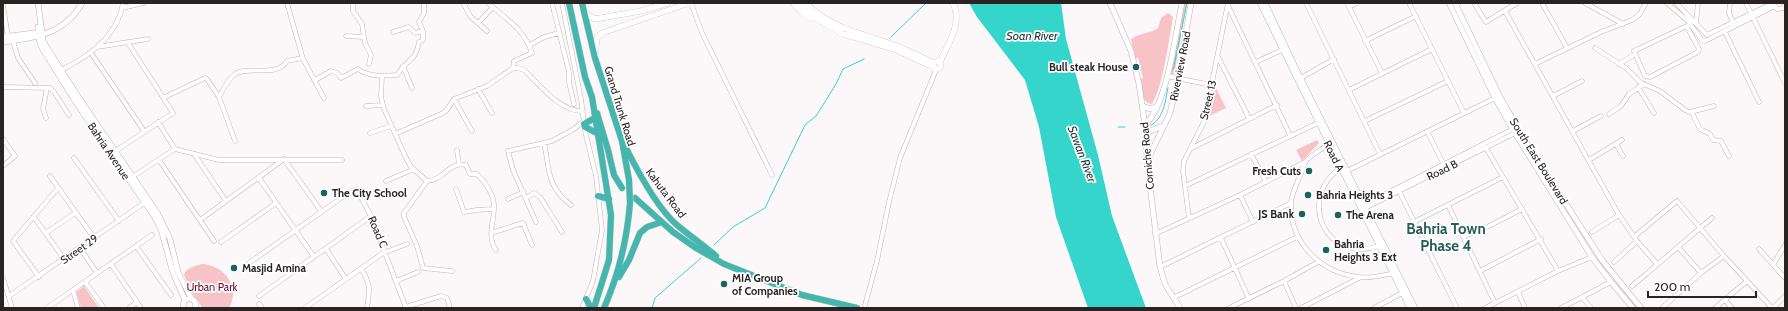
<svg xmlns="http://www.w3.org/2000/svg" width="1788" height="311" font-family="Cabin,sans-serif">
<rect width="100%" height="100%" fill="#fcf8f9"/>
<!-- green -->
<path fill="#f7c3c7" d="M1182,3H1187L1175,70L1173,75L1170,73Z
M1168,13L1173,17C1169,39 1163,87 1152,104C1140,102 1142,90 1140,80L1143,78L1138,58H1135L1131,39C1139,33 1149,34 1158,28L1161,18Z
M1213,82L1226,108L1207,117Z
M1317,140L1319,143L1302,161L1296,150Z
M202,264C224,265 241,287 229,308H203L194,296L184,275C186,268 195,266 202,264Z
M84,286L99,308H81L76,292Z"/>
<!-- water -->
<path fill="#35d5cb" d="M969,3H1061L1066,39L1098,155L1112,216L1146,308H1088L1056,217L1039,127L1025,80L977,17Z"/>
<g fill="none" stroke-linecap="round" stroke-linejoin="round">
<!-- stream -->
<path stroke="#35d5cb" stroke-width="1" d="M891,37L926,3
M1173,71L1187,3
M1149,126C1164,120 1165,101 1168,88
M1118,127H1125
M714,245L733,227L765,208L805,125L816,116L836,84L843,69L864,59
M652,308L655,298L701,258"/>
<defs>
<path id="minor" d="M287,3L303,59L324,98
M353,3V11L362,24L365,43L371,55L369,64
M463,3L471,17L487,31
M488,3C506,19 524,29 532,53L514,61L513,68
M552,3L569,72V82L574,104
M562,3L581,99L585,131L596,176L602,230L593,281L582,308
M691,3L702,33L772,175
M1306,3L1380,154
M1347,3L1382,73
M1409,3L1464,113
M1474,3L1486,22L1517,3
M1542,3L1567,48
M1585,3L1623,24
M1667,3L1688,21L1702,40L1705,41
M1676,3L1707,35
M1730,3L1729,13L1733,23
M1746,3L1785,83
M3,5L8,37
M1774,5L1777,9L1784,8L1785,3
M1228,6L1290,135
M1349,7L1357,3
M122,8L144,3
M1505,11L1619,215L1637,241L1657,264
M1696,22L1698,3
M478,23L493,7
M1687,27L1699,49L1698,52L1650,77L1645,76L1634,51L1691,24
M393,32L409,27L415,33L423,31
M1725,32L1759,102
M1707,35L1773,3
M346,36L363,37
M13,41L18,58L35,83
M1365,41L1416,16
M1705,41L1775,6
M530,45L544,37L559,33
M97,47L148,39
M1595,48L1626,68L1641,83L1660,91L1685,110L1692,113L1700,129L1710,134L1713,140L1721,141L1729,156
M91,53L144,131
M1218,57L1249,118
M1256,62L1282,50
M1535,64L1601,32L1632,20L1639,15L1646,3
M1619,64L1635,54
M403,66L412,88
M61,70C88,57 118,36 123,3
M382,76L381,97L384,109L406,158L411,167L427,181C443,181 449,161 466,165L470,174H477C484,181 493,193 494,204C495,219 486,237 496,250
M1167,76L1211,85
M1301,78L1334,59
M315,80L331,71L337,73L341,78L358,69C369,77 384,76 397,75C406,59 415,63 419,42L423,40V31L419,22L424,13V3
M3,87L50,88L54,92L69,115
M1638,87L1654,113
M478,89L492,113
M1349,90L1432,49
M1553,96L1582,81
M165,97L205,78L207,79L219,97L235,141
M219,97C223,90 228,79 235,74C248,65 277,78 287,61L303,58
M454,99L472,131
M366,106L383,105
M1690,112L1714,106
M1609,114L1621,106L1629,94L1644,84
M46,118L43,109L47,88
M1365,121L1448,81
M158,122L175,149
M1427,131L1444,165
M1573,131L1601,116
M370,133L391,126
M395,134L441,114L446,111L454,99L487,86L513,68H518L524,70C540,85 560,112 583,111
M3,139L15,156L3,166
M544,143C550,170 546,186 571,205
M1331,143C1323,149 1313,153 1306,161C1303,166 1302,173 1299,178C1296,186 1291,195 1291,204C1290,243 1321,273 1359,277C1370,279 1384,275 1395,273
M1616,144L1623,156
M1192,148L1277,105
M1486,148L1558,271
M175,149L219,160H342
M457,150L459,164
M114,152L173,113L128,43
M194,154L226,201
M1251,154L1266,182
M74,158L119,221
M159,160L214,241
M1589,160L1622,140
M1340,168C1297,199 1325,264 1379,246
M1347,171L1495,98
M50,176L94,238
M132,177L175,149
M259,178L314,257
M386,181L414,169
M427,181L404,213V217L417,246L423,268L452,271
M1185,186L1318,123
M456,189L464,212L477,210L493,209
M1399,191L1457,308
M1240,195L1253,222
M526,198L534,193L540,197L562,232
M508,199L524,192
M1364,205L1515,128
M1448,205L1495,303
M1365,208L1517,132
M34,217L64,259
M1189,218L1183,171L1184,161L1204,122L1228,3
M200,220L284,159L321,211
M536,222L513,170L508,151L552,141L574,129L584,121
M1414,222L1503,177
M1592,232L1619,215
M46,233L75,213
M491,233L523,223L532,245
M1155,234L1240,195L1305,162
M1635,236L1677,201L1724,256L1772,308
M1463,237L1489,226L1522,209
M1221,238L1249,299
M221,242L276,203
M136,246L171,295
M1678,247L1701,273
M80,248L97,273
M326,249L346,279
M1759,249L1785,278
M1614,262L1637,241
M249,263L351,191L354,190L358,192L371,216L406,308
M111,264L141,308
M1773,265L1785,245
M1160,267L1291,203
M361,268C371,285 370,289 367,308
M1480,271L1541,239
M39,277L13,241L58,188
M3,278L12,308
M396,281L418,272
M1284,281L1296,308
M85,282L104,308
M1632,286L1712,218
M73,290L78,308
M1518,292L1525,308
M9,296L147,201
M259,296L371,216
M1173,298L1297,237
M1583,298L1591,308
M1725,300L1732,308
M259,304L262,308
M865,305L877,261L889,202L900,158L936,70
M406,307L441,296L447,298L450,308
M47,308L152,235
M129,308L137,302
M305,308L383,253L407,244
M1229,308L1284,281L1318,262
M1301,308L1359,278
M1374,308L1402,293
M1485,308L1558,271L1592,257
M1561,308L1611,282
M1662,308L1701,273L1724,256
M1715,308L1747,281
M1773,308L1785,296"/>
<path id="tertiary" d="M38,3L43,40L46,46L79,98L158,214L170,239L178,272L191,298
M1110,3L1131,51L1139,84L1146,133L1147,161L1160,267L1165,284L1180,308
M1260,3L1410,308
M1265,3L1297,71L1415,308
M1449,3L1495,98L1515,133L1592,257L1611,282L1633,308
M1455,3L1500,97L1521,134L1602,260L1641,308
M38,27L39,40L42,48L75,101L154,216L161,229L173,273L185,300
M3,37L41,32
M3,42C35,38 65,34 82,3
M1142,105L1144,107L1151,109L1156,107
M1145,125C1168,103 1175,35 1182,3
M1146,133L1162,126
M1148,159L1170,113L1178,79L1191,3
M183,308L184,301L189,298L195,301L196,308"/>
<path id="secondary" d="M793,3L801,12L810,19
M797,3L812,16L843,34L894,49L929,65
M805,3C832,29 861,33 894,45C908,50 921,57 934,63L938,61L941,64L940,68L935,69L933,67L934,63
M585,13L595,19L641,11L668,3
M595,56L597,38L602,33L689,3
M940,62C948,44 963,23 953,3"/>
<path id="trunk" d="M569,3L585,77L592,97L611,215L609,260L594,308
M582,3L595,58L622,141L629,180
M597,113L608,150L614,175L622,188
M584,124L595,118
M585,127L597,133
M626,148C638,172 657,208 677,225C690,236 703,245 716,256
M598,196L609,199
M635,198L673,232L696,248L724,264L802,295L857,308
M619,277L629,260L640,233L647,227L662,222
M586,299L591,308
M604,308C619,274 627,240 630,203"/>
</defs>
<!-- minor casing -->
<use href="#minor" stroke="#c4b1b2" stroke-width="5"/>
<!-- tertiary casing -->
<use href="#tertiary" stroke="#c4b1b2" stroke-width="6"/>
<!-- secondary casing -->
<use href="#secondary" stroke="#c4b1b2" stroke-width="6"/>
<!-- trunk casing -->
<use href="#trunk" stroke="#d4d3d3" stroke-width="7"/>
<!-- minor -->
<use href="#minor" stroke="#fff" stroke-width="4"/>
<!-- tertiary -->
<use href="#tertiary" stroke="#fff" stroke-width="5"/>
<!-- secondary -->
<use href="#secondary" stroke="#fff" stroke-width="5.5"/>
<!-- trunk -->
<use href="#trunk" stroke="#44b6ae" stroke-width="6"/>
<defs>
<path id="trunk-bridge" d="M629,180L630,203"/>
</defs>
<!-- trunk-bridge casing -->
<use href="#trunk-bridge" stroke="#d4d3d3" stroke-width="7" stroke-linecap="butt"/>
<!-- trunk-bridge -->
<use href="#trunk-bridge" stroke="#44b6ae" stroke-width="6"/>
</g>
<!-- markers -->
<g fill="#17645f" stroke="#fff" stroke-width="1.5">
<circle cx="1136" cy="67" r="4"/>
<circle cx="1309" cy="171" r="4"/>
<circle cx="324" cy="193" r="4"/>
<circle cx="1308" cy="195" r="4"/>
<circle cx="1302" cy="214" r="4"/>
<circle cx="1338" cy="215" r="4"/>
<circle cx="1326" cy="250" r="4"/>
<circle cx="234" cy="268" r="4"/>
<circle cx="724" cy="284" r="4"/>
</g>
<g text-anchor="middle" stroke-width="3.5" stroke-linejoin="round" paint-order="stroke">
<!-- street labels -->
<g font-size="11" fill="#2a2324" stroke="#fff">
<text transform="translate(1180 66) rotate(-79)" y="4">Riverview Road</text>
<text transform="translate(1208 100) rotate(-77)" y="4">Street 13</text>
<text transform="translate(620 106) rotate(73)" y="4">Grand Trunk Road</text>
<text transform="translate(109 151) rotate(56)" y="4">Bahria Avenue</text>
<text transform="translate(1147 156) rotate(-95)" y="4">Corniche Road</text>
<text transform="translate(1334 156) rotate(64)" y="4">Road A</text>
<text transform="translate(1539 161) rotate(58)" y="4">South East Boulevard</text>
<text transform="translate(1442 170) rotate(-26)" y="4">Road B</text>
<text transform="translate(666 193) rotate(53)" y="4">Kahuta Road</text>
<text transform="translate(378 232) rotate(67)" y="4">Road C</text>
<text transform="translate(79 249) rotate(-35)" y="4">Street 29</text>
</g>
<!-- poi labels -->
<g font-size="11" font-weight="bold" fill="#2a2324" stroke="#fff" text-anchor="start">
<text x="1128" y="71" text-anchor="end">Bull steak House</text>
<text x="1301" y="175" text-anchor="end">Fresh Cuts</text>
<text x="332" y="197">The City School</text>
<text x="1316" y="199">Bahria Heights 3</text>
<text x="1294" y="218" text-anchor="end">JS Bank</text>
<text x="1346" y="219">The Arena</text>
<text x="1334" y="248">Bahria<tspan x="1334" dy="13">Heights 3 Ext</tspan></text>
<text x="242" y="272">Masjid Amina</text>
<text x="732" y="282">MIA Group<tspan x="732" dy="13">of Companies</tspan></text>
</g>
<!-- park labels -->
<g font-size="11" fill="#6b0c25" stroke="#fff">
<text x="212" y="291">Urban Park</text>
</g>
<!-- water labels -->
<g font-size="12" font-style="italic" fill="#213a37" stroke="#fff">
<text x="1032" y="40">Soan River</text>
<text transform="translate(1082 154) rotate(69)" y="4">Sawan River</text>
</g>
<!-- district labels -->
<g font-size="15" font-weight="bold" fill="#255e5a" stroke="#fff">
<text x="1446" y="234">Bahria Town<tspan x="1446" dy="17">Phase 4</tspan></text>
</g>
</g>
<!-- border -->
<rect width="1788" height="311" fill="none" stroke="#2a2324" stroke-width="8"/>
<!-- scale -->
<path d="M1648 291v6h108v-6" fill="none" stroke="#2a2324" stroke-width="2"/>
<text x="1654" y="291" font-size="12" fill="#2a2324" stroke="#ffffff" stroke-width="3" paint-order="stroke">200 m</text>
</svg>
